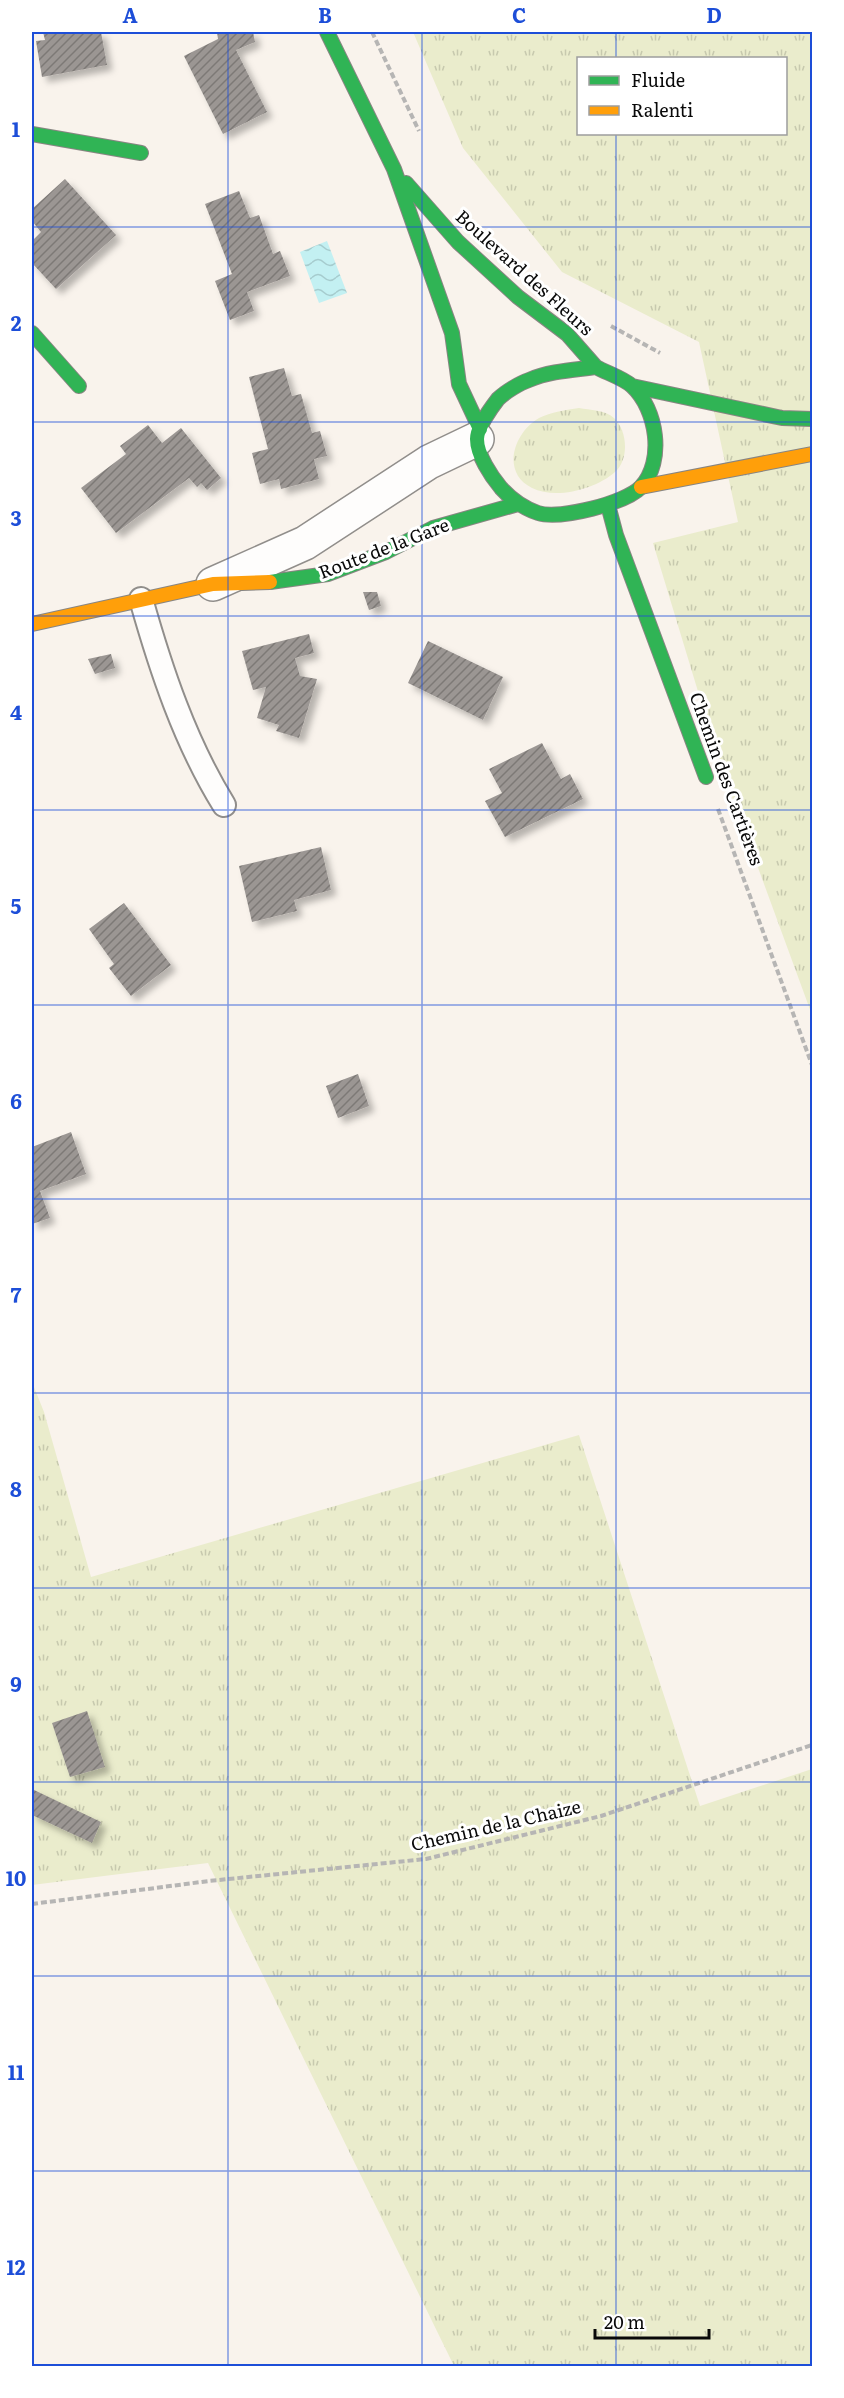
<svg xmlns="http://www.w3.org/2000/svg" width="844" height="2398" font-family="Literata,serif">
<defs>
<pattern id="grass-tufts" width="24" height="20" patternUnits="userSpaceOnUse" patternTransform="scale(1.5)"><rect width="24" height="20" fill="#eaeccc"/><path d="M3 7l-1-3M5 7V3M7 7l1-3M15 17l-1-3M17 17v-4M19 17l1-3" fill="none" stroke="#c7c9ae"/></pattern>
<pattern id="water-waves" width="16" height="10" patternUnits="userSpaceOnUse" patternTransform="scale(1.5)"><rect width="16" height="10" fill="#c3f0f2"/><path d="M0 5q4-4 8 0t8 0" fill="none" stroke="#a6ccce"/></pattern>
<pattern id="building-hatch" width="6" height="6" patternUnits="userSpaceOnUse" patternTransform="scale(1.5)"><rect width="6" height="6" fill="#9b9693"/><path d="M-1 1l2-2M0 6l6-6M5 7l2-2" fill="none" stroke="#7d7976"/></pattern>
<filter id="shadow"><feDropShadow dx="5.5" dy="5.5" stdDeviation="3" flood-color="#0004"/></filter>
</defs>
<rect width="100%" height="100%" fill="#f9f3ec"/>
<!-- grass -->
<path fill="url(#grass-tufts)" fill-rule="evenodd" d="M413,32H812V1015L720,764L653,543L738,522L699,342L562,272L463,148ZM578,58H786V134H578Z
M579,408C590,410 605,410 614,418C628,431 629,460 615,472C596,489 556,500 532,488C501,473 513,433 539,418C551,412 566,410 579,408Z
M32,1382L44,1412L91,1577L579,1435L700,1806L812,1769V2366H454L208,1863L32,1885Z"/>
<!-- water -->
<path fill="url(#water-waves)" d="M327,241L347,293L319,303L300,252Z"/>
<!-- building -->
<path fill="url(#building-hatch)" filter="url(#shadow)" d="M43,32H101L107,65L42,77L36,41L45,40Z
M217,32H253L255,42L236,50L267,112L223,134L184,56L218,39Z
M65,179L116,235L56,289L32,263V241L41,232L32,221V209Z
M239,191L250,218L259,215L273,254L280,251L290,276L247,292L254,311L230,320L215,281L232,274L205,204Z
M284,368L292,396L301,394L312,433L320,431L327,456L314,459L319,479L281,489L279,479L260,484L252,453L268,449L249,377Z
M148,425L162,443L181,428L221,478L207,490L201,483L197,487L189,478L116,533L81,488L126,454L120,446Z
M363,592H377L381,606L369,610Z
M309,634L314,653L295,658L300,676L317,679L299,738L276,731L279,725L257,718L266,687L253,690L242,651Z
M428,641L503,677L483,720L408,683Z
M111,654L115,668L95,674L88,659Z
M542,743L561,779L570,774L583,799L505,837L485,801L502,793L489,769Z
M321,847L331,890L294,900L297,911L252,922L239,866Z
M124,903L171,965L131,996L109,968L114,964L89,929Z
M358,1074L369,1106L338,1118L326,1086Z
M71,1132L86,1174L40,1191L50,1218L32,1224V1147Z
M87,1711L105,1767L70,1777L52,1723Z
M32,1789L101,1822L92,1843L32,1815Z"/>
<g fill="none" stroke-linecap="round" stroke-linejoin="round">
<defs>
<path id="lane" d="M141,599C161,670 185,742 224,805"/>
<path id="street" d="M213,584L305,543L429,462L477,439"/>
<path id="fast" d="M327,32L394,169L452,333L459,384L480,429
M32,134L141,153
M406,183L458,242L518,297L567,334L596,367
M32,333L79,386
M596,367C607,373 623,378 632,386C657,409 665,461 641,487C626,503 560,520 538,513C523,508 511,499 501,488C491,476 477,455 477,439C477,428 491,408 498,399C505,392 520,383 529,380C550,371 574,370 596,367Z
M632,386L782,418L812,419
M608,505L616,535L706,777
M270,582L328,574L386,552L433,528L518,504"/>
<path id="slow" d="M641,487L812,454
M32,624L213,584L270,582"/>
</defs>
<!-- lane casing -->
<use href="#lane" stroke="#918e8b" stroke-width="26"/>
<!-- street casing -->
<use href="#street" stroke="#918e8b" stroke-width="36"/>
<!-- fast casing -->
<use href="#fast" stroke="#888582" stroke-width="16"/>
<!-- slow casing -->
<use href="#slow" stroke="#888582" stroke-width="16"/>
<!-- path -->
<path stroke="#b6b5b4" stroke-width="4" stroke-dasharray="6 3" stroke-linecap="butt" d="M372,32L419,131
M611,326L660,353
M718,809L812,1065
M32,1904L209,1881L426,1859L601,1816L812,1745"/>
<!-- lane -->
<use href="#lane" stroke="#fefdfc" stroke-width="22"/>
<!-- street -->
<use href="#street" stroke="#fefdfc" stroke-width="33"/>
<!-- fast -->
<use href="#fast" stroke="#30b455" stroke-width="14"/>
<!-- slow -->
<use href="#slow" stroke="#ff9f0a" stroke-width="14"/>
</g>
<!-- grid -->
<path fill="none" stroke="#1d4ed8" stroke-width="1.5" stroke-opacity="0.55" d="M228,32V2366M422,32V2366M616,32V58M616,134V2366M32,227H812M32,422H812M32,616H812M32,810H812M32,1005H812M32,1199H812M32,1393H812M32,1588H812M32,1782H812M32,1976H812M32,2171H812"/>
<g text-anchor="middle" stroke-width="6" stroke-linejoin="round" paint-order="stroke">
<!-- street labels -->
<g font-size="18" fill="#090909" stroke="#fff">
<text transform="translate(524 273) rotate(42)" y="6">Boulevard des Fleurs</text>
<text transform="translate(384 549) rotate(-21)" y="6">Route de la Gare</text>
<text transform="translate(726 779) rotate(70)" y="6">Chemin des Cartières</text>
<text transform="translate(496 1826) rotate(-13)" y="6">Chemin de la Chaize</text>
</g>
</g>
<!-- border -->
<rect width="844" height="2398" fill="none" stroke="#ffffff" stroke-width="66"/>
<!-- legend -->
<rect x="577" y="57" width="210" height="78" fill="#ffffff" stroke="#9d9d9d" stroke-width="1.5"/>
<rect x="589" y="76" width="30" height="9" fill="#30b455" stroke="#9d9d9d" stroke-width="1.5"/>
<text x="631" y="87" font-size="18" fill="#090909">Fluide</text>
<rect x="589" y="106" width="30" height="9" fill="#ff9f0a" stroke="#9d9d9d" stroke-width="1.5"/>
<text x="631" y="117" font-size="18" fill="#090909">Ralenti</text>
<!-- scale -->
<path d="M595 2329v9h114v-9" fill="none" stroke="#090909" stroke-width="3"/>
<text x="604" y="2329" font-size="18" fill="#090909" stroke="#ffffff" stroke-width="4.5" paint-order="stroke">20 m</text>
<rect x="33" y="33" width="778" height="2332" fill="none" stroke="#1d4ed8" stroke-width="2"/>
<g font-size="20" text-anchor="middle" font-weight="bold" fill="#1d4ed8">
<text x="130" y="23">A</text>
<text x="325" y="23">B</text>
<text x="519" y="23">C</text>
<text x="714" y="23">D</text>
<text x="16" y="137">1</text>
<text x="16" y="331">2</text>
<text x="16" y="526">3</text>
<text x="16" y="720">4</text>
<text x="16" y="914">5</text>
<text x="16" y="1109">6</text>
<text x="16" y="1303">7</text>
<text x="16" y="1497">8</text>
<text x="16" y="1692">9</text>
<text x="16" y="1886">10</text>
<text x="16" y="2080">11</text>
<text x="16" y="2275">12</text>
</g>
</svg>
